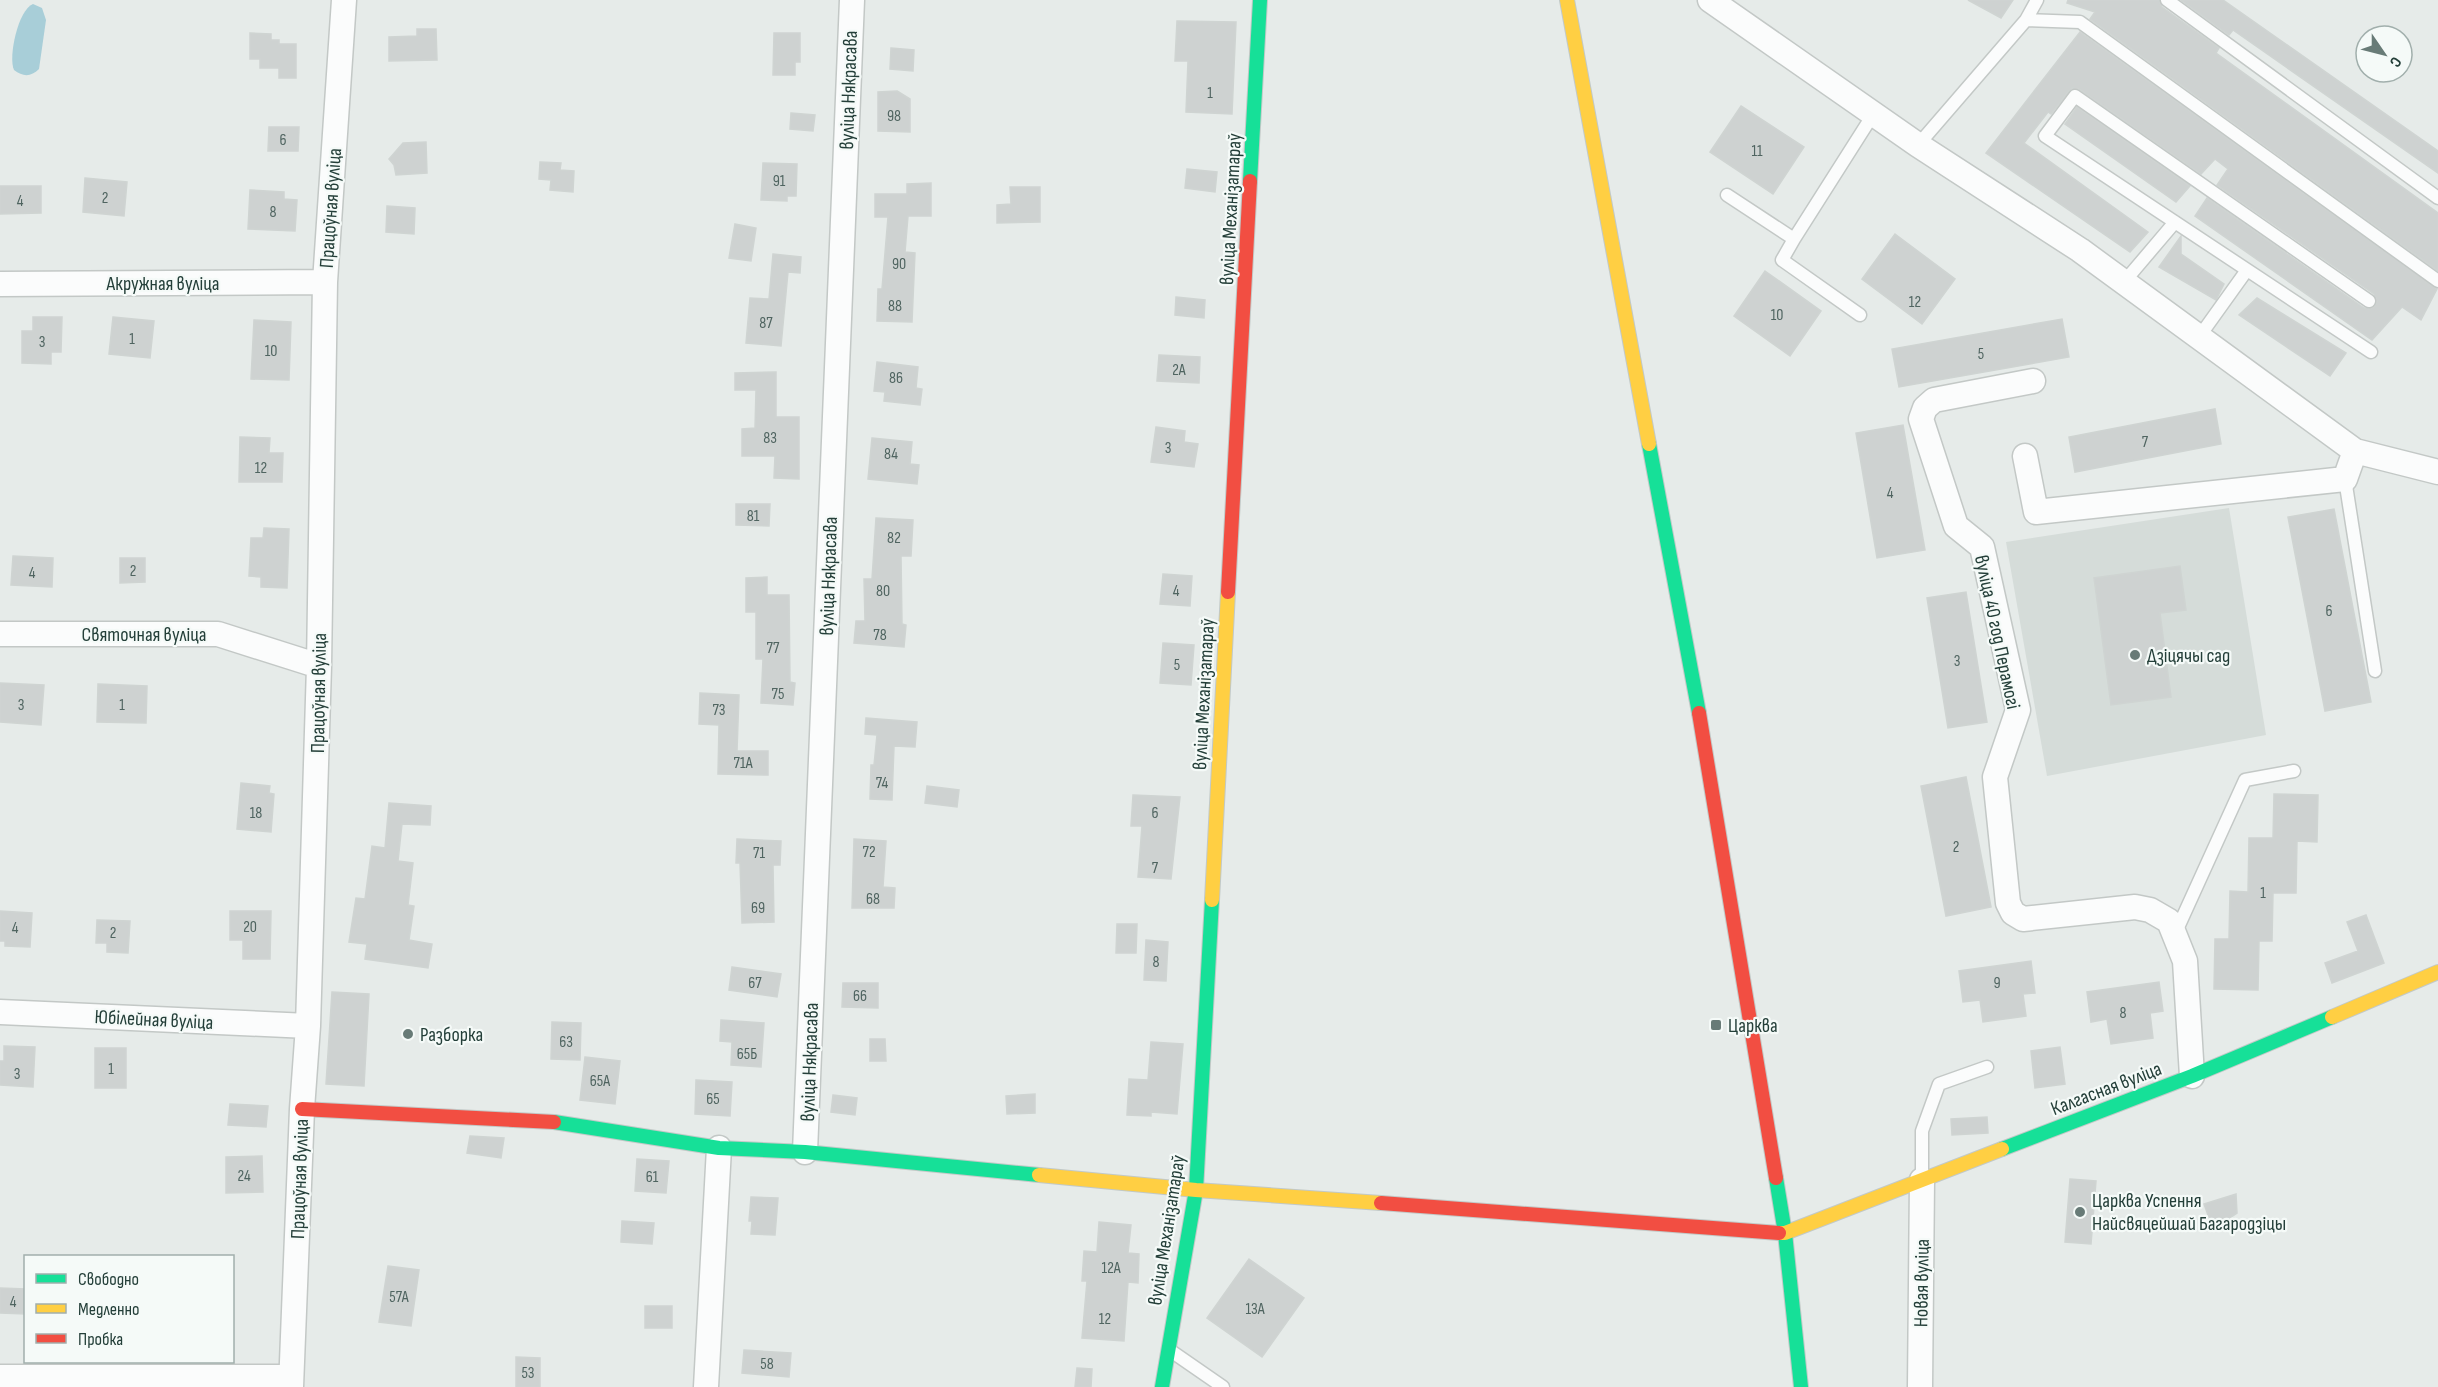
<svg xmlns="http://www.w3.org/2000/svg" width="2438" height="1387" font-family="'Sofia Sans Condensed',sans-serif">
<rect width="100%" height="100%" fill="#e6ebe9"/>
<!-- built -->
<path fill="#d5dcd9" d="M2229,508L2266,735L2047,776L2006,542Z"/>
<!-- water -->
<path fill="#a8ced8" d="M33,4L42,8L46,20L39,69C31,77 23,77 14,70C8,57 18,10 33,4Z"/>
<!-- building -->
<path fill="#ced2d1" stroke="#cfd4d2" stroke-width="1.5" d="M1968,0H2013L2001,18Z
M2068,0H2159L2162,7L2219,48L2216,53L2438,213V271L2090,19L2095,12L2067,3Z
M2181,0H2223L2438,151V173L2233,30L2229,35Z
M1177,21L1236,22L1232,114L1186,112L1188,61H1175Z
M417,29H436L437,60L389,61V37L417,36Z
M2080,32L2437,289L2421,320L2402,307L2372,340L2195,216L2207,198L2364,308L2369,309L2375,306L2377,301L2374,294L2217,185L2228,169L2215,159L2201,174L2079,89L2072,88L2069,91L2051,114L2048,112L2024,143L2148,232L2130,252L1986,153Z
M250,33L271,34V40H279V44H296V78H279V68H260V59H250Z
M774,33H800V62H795V75H773Z
M891,48L914,50L913,71L890,69Z
M897,91L910,99V132L878,131V92Z
M1741,106L1804,147L1773,194L1710,152Z
M2077,107L2190,186L2176,202L2065,124Z
M791,113L815,115L813,131L790,129Z
M269,127H299L298,151H268Z
M426,142L427,173L396,175L394,165L389,159L403,143Z
M540,162L561,163L560,170L574,171L573,192L550,190L551,180L539,179Z
M763,163L797,164L796,196H787V201L761,200Z
M1187,169L1217,172L1215,192L1185,188Z
M85,178L127,182L124,216L83,212Z
M931,183V216H908L905,252L915,253L912,322L877,321L878,289H882L888,217H875V194H907V184Z
M0,186H41V213L0,214Z
M1010,187H1040V222L997,223V205L1011,204Z
M250,190L284,192V199L297,200L295,231L248,229Z
M387,206L415,208L414,234L386,232Z
M735,224L756,228L751,261L729,258Z
M1895,234L1955,279L1922,324L1862,279Z
M2181,236V254L2224,284L2216,300L2159,267Z
M773,254L801,257L800,273L788,272L781,346L746,343L750,298L769,299Z
M1765,271L1821,311L1790,356L1734,316Z
M1176,297L1205,300L1204,318L1175,315Z
M2257,298L2346,353L2330,376L2239,315Z
M33,317H62L61,352H51V364L22,363V331H33Z
M113,317L154,321L150,358L109,354Z
M2062,319L2069,357L1899,387L1892,349Z
M254,320L291,322L289,380L251,379Z
M1159,355L1200,357L1199,383L1157,381Z
M877,362L918,367L916,388L922,389L920,405L884,401L885,392L874,391Z
M776,372V417H799V479L774,478L775,456H742V429L755,428L756,390H735V373Z
M2215,409L2221,444L2075,472L2069,437Z
M1903,425L1925,550L1877,558L1856,433Z
M1156,427L1185,431L1184,442L1198,444L1194,467L1151,462Z
M240,437L270,438L269,453H283L282,482H239Z
M872,438L912,442L910,464L919,465L917,484L868,479Z
M736,504H770L769,526L736,525Z
M2334,509L2371,702L2325,711L2288,517Z
M876,518L913,520L911,556H901L902,624L906,625L904,647L854,643L856,621H865L864,579H872Z
M264,528L289,529L287,588L261,587V577L249,576L251,538H263Z
M13,556L53,558L52,587L11,585Z
M120,558H145V582L120,583Z
M2180,566L2186,610L2160,613L2171,697L2111,705L2094,578Z
M1163,574L1192,576L1190,606L1160,604Z
M767,577V595H789L790,682L795,683L793,705L761,703L763,659H756V612H746V578Z
M1966,592L1987,722L1948,728L1927,598Z
M1163,643L1194,645L1191,685L1160,683Z
M0,683L44,685L41,725L0,722Z
M98,684L147,686L146,723L97,722Z
M700,693L739,695L737,751H768V775L718,774L719,725L699,724Z
M866,718L917,722L915,747L894,746L892,800L870,799L871,765H874L877,735L865,734Z
M1966,777L1991,907L1946,916L1921,786Z
M241,783L270,786L269,793L274,794L271,832L237,829Z
M927,786L959,790L957,807L925,803Z
M2274,794L2318,795L2317,842L2297,841L2296,893H2273L2272,941H2259L2258,990L2214,989L2215,939H2229L2230,891L2248,892L2249,838H2273Z
M1133,795L1180,797L1171,879L1138,877L1142,826H1131Z
M389,803L431,806L430,825L402,824L398,861L413,863L408,905L414,906L409,940L432,944L428,968L365,959L367,944L349,942L356,898L365,899L372,846L385,848Z
M737,839L781,841L780,865H773L774,922L742,923L740,863H736Z
M854,839L886,841L883,887L895,888L894,908H852Z
M0,911L32,913L30,947L5,946V941H0Z
M230,911H271L270,959H243V940H230Z
M2366,915L2384,963L2332,983L2325,963L2358,951L2347,922Z
M97,920L130,921L128,953L107,952V943H96Z
M1117,924H1137L1136,953H1116Z
M1146,940L1168,942L1166,981L1144,980Z
M2031,961L2035,993L2023,994L2026,1016L1983,1022L1980,1000L1963,1002L1959,971Z
M732,967L781,974L777,997L729,990Z
M2159,982L2163,1011L2150,1013L2153,1038L2111,1044L2107,1019L2091,1022L2087,992Z
M843,983H878V1008L842,1007Z
M332,992L369,994L364,1086L326,1084Z
M721,1020L764,1023L761,1067L731,1065L732,1042L720,1041Z
M552,1022L581,1023L580,1060L551,1059Z
M870,1039H885L886,1061H870Z
M1151,1042L1183,1044L1177,1114L1151,1112V1116L1127,1115L1129,1079L1148,1080Z
M4,1046L35,1047L33,1087L0,1085V1061H4Z
M2060,1047L2065,1084L2035,1088L2031,1051Z
M95,1048H126V1088H95Z
M585,1057L620,1061L615,1104L580,1100Z
M696,1080L732,1082L730,1116L695,1114Z
M1035,1094V1113L1007,1114L1006,1096Z
M833,1095L857,1098L855,1115L831,1112Z
M230,1104L268,1106L266,1127L228,1125Z
M1987,1117L1988,1133L1952,1135L1951,1119Z
M470,1136L504,1138L501,1158L467,1153Z
M262,1156L263,1192L226,1193V1157Z
M637,1159L669,1161L666,1193L635,1191Z
M2070,1179L2096,1181L2091,1244L2065,1242Z
M2236,1194L2237,1213L2213,1229L2204,1204Z
M751,1197L778,1198L775,1235L751,1234L752,1221H749Z
M622,1221L654,1223L652,1244L621,1242Z
M1099,1222L1131,1225L1128,1253L1139,1254L1138,1283L1128,1282L1124,1341L1082,1338L1087,1281H1082L1084,1251L1097,1252Z
M1249,1259L1304,1298L1262,1357L1207,1318Z
M388,1266L419,1270L411,1326L379,1322Z
M0,1288L26,1289V1314L0,1313Z
M645,1306H672V1328H645Z
M744,1350L791,1353L789,1377L742,1373Z
M516,1357L540,1358V1387H516Z
M1077,1368L1092,1369L1091,1387H1075Z"/>
<g fill="none" stroke-linecap="round" stroke-linejoin="round">
<defs>
<path id="lane" d="M2167,0L2438,198
M2026,20L2080,22L2438,281
M1918,145L2026,20L2037,0
M1727,195L1794,239L1874,113
M1794,239L1782,260L1860,315
M2124,282L2175,222
M2369,301L2075,96L2045,136L2371,352
M2199,337L2247,270
M2345,479L2375,671
M2175,934L2245,780L2294,771
M1922,1178V1131L1939,1084L1987,1067
M1171,1351L1223,1387"/>
<path id="street" d="M1710,0L1918,145L2080,250L2355,451L2438,472
M0,284L325,282
M2033,381L1934,400L1925,408L1921,419L1956,526L1982,547L2018,710L1995,777L2008,903L2013,913L2023,919L2135,907L2150,910L2169,921L2185,961L2192,1076
M2025,456L2036,512L2345,479L2355,451
M0,634H218L319,666
M0,1012L308,1026
M805,1152L852,0
M0,1377H291
M291,1387L302,1109L308,1026L319,666L325,282L344,0
M706,1387L719,1148
M1920,1387L1922,1180"/>
<path id="fast" d="M1250,181L1260,0
M1649,444L1699,713
M554,1122L719,1148L805,1152L1039,1175
M2002,1149L2192,1076L2332,1017
M1776,1178L1785,1233L1801,1387
M1162,1387L1196,1190L1212,900"/>
<path id="slow" d="M1567,0L1649,444
M1212,900L1228,592
M2332,1017L2438,972
M1039,1175L1196,1190L1381,1203
M1779,1233H1785L2002,1149"/>
<path id="jam" d="M1228,592L1250,181
M1699,713L1776,1178
M302,1109L554,1122
M1381,1203L1779,1233"/>
</defs>
<!-- lane casing -->
<use href="#lane" stroke="#c3c8c6" stroke-width="15"/>
<!-- street casing -->
<use href="#street" stroke="#c3c8c6" stroke-width="27"/>
<!-- fast casing -->
<use href="#fast" stroke="#c2c9c7" stroke-width="16"/>
<!-- slow casing -->
<use href="#slow" stroke="#c2c9c7" stroke-width="16"/>
<!-- jam casing -->
<use href="#jam" stroke="#c2c9c7" stroke-width="16"/>
<!-- lane -->
<use href="#lane" stroke="#fbfcfc" stroke-width="12"/>
<!-- street -->
<use href="#street" stroke="#fbfcfc" stroke-width="24"/>
<!-- fast -->
<use href="#fast" stroke="#16e098" stroke-width="14"/>
<!-- slow -->
<use href="#slow" stroke="#ffcf43" stroke-width="14"/>
<!-- jam -->
<use href="#jam" stroke="#f24e42" stroke-width="14"/>
</g>
<!-- markers -->
<g fill="#687b77" stroke="#f5faf8" stroke-width="2">
<circle cx="2135" cy="655" r="6"/>
<rect x="1710" y="1019" width="12" height="12" rx="3"/>
<circle cx="408" cy="1034" r="6"/>
<circle cx="2080" cy="1212" r="6"/>
</g>
<g text-anchor="middle" stroke-width="4.5" stroke-linejoin="round" paint-order="stroke">
<!-- number labels -->
<g font-size="16" fill="#4f6460">
<text x="1210" y="98">1</text>
<text x="894" y="121">98</text>
<text x="283" y="145">6</text>
<text x="1757" y="156">11</text>
<text x="779" y="186">91</text>
<text x="105" y="203">2</text>
<text x="20" y="206">4</text>
<text x="273" y="217">8</text>
<text x="899" y="269">90</text>
<text x="1915" y="307">12</text>
<text x="895" y="311">88</text>
<text x="1777" y="320">10</text>
<text x="766" y="328">87</text>
<text x="132" y="344">1</text>
<text x="42" y="347">3</text>
<text x="271" y="356">10</text>
<text x="1981" y="359">5</text>
<text x="1179" y="375">2А</text>
<text x="896" y="383">86</text>
<text x="770" y="443">83</text>
<text x="2145" y="447">7</text>
<text x="1168" y="453">3</text>
<text x="891" y="459">84</text>
<text x="261" y="473">12</text>
<text x="1890" y="498">4</text>
<text x="753" y="521">81</text>
<text x="894" y="543">82</text>
<text x="133" y="576">2</text>
<text x="32" y="578">4</text>
<text x="883" y="596">80</text>
<text x="1176" y="596">4</text>
<text x="2329" y="616">6</text>
<text x="880" y="640">78</text>
<text x="773" y="653">77</text>
<text x="1957" y="666">3</text>
<text x="1177" y="670">5</text>
<text x="778" y="699">75</text>
<text x="21" y="710">3</text>
<text x="122" y="710">1</text>
<text x="719" y="715">73</text>
<text x="743" y="768">71А</text>
<text x="882" y="788">74</text>
<text x="256" y="818">18</text>
<text x="1155" y="818">6</text>
<text x="1956" y="852">2</text>
<text x="869" y="857">72</text>
<text x="759" y="858">71</text>
<text x="1155" y="873">7</text>
<text x="2263" y="898">1</text>
<text x="873" y="904">68</text>
<text x="758" y="913">69</text>
<text x="250" y="932">20</text>
<text x="15" y="933">4</text>
<text x="113" y="938">2</text>
<text x="1156" y="967">8</text>
<text x="755" y="988">67</text>
<text x="1997" y="988">9</text>
<text x="860" y="1001">66</text>
<text x="2123" y="1018">8</text>
<text x="566" y="1047">63</text>
<text x="747" y="1059">65Б</text>
<text x="111" y="1074">1</text>
<text x="17" y="1079">3</text>
<text x="600" y="1086">65А</text>
<text x="713" y="1104">65</text>
<text x="244" y="1181">24</text>
<text x="652" y="1182">61</text>
<text x="1111" y="1273">12А</text>
<text x="399" y="1302">57А</text>
<text x="13" y="1307">4</text>
<text x="1255" y="1314">13А</text>
<text x="1105" y="1324">12</text>
<text x="767" y="1369">58</text>
<text x="528" y="1378">53</text>
</g>
<!-- street labels -->
<g font-size="20" fill="#243f39" stroke="#f5faf8">
<text transform="translate(848 90) rotate(-88)" y="7">вуліца Някрасава</text>
<text transform="translate(330 208) rotate(-86)" y="7">Працоўная вуліца</text>
<text transform="translate(1230 209) rotate(-87)" y="7">вуліца Механізатараў</text>
<text x="163" y="290">Акружная вуліца</text>
<text transform="translate(828 576) rotate(-88)" y="7">вуліца Някрасава</text>
<text transform="translate(1998 632) rotate(78)" y="7">вуліца 40 год Перамогі</text>
<text x="144" y="641">Святочная вуліца</text>
<text transform="translate(318 693) rotate(-89)" y="7">Працоўная вуліца</text>
<text transform="translate(1203 694) rotate(-87)" y="7">вуліца Механізатараў</text>
<text transform="translate(154 1019) rotate(3)" y="7">Юбілейная вуліца</text>
<text transform="translate(809 1062) rotate(-88)" y="7">вуліца Някрасава</text>
<text transform="translate(2106 1088) rotate(-21)" y="7">Калгасная вуліца</text>
<text transform="translate(299 1179) rotate(-88)" y="7">Працоўная вуліца</text>
<text transform="translate(1166 1230) rotate(-81)" y="7">вуліца Механізатараў</text>
<text transform="translate(1921 1283) rotate(-89)" y="7">Новая вуліца</text>
</g>
<!-- poi labels -->
<g font-size="20" fill="#243f39" stroke="#f5faf8" text-anchor="start">
<text x="2147" y="662">Дзіцячы сад</text>
<text x="1728" y="1032">Царква</text>
<text x="420" y="1041">Разборка</text>
<text x="2092" y="1207">Царква Успення<tspan x="2092" dy="23">Найсвяцейшай Багародзіцы</tspan></text>
</g>
</g>
<!-- legend -->
<rect x="24" y="1255" width="210" height="108" fill="#f5faf8" stroke="#a1afac" stroke-width="1.5"/>
<rect x="36" y="1274" width="30" height="9" fill="#16e098" stroke="#a1afac" stroke-width="1.5"/>
<text x="78" y="1285" font-size="18" fill="#243f39">Свободно</text>
<rect x="36" y="1304" width="30" height="9" fill="#ffcf43" stroke="#a1afac" stroke-width="1.5"/>
<text x="78" y="1315" font-size="18" fill="#243f39">Медленно</text>
<rect x="36" y="1334" width="30" height="9" fill="#f24e42" stroke="#a1afac" stroke-width="1.5"/>
<text x="78" y="1345" font-size="18" fill="#243f39">Пробка</text>
<!-- north arrow -->
<g transform="translate(2384 54) rotate(125)"><circle r="28" fill="#f5faf8" stroke="#a1afac" stroke-width="1.5"/>
<path d="M0-4.5L10 22L0 15L-10 22Z" fill="#687b77"/>
<text y="-9" font-size="16" font-weight="bold" text-anchor="middle" fill="#243f39">С</text>
</g>
</svg>
